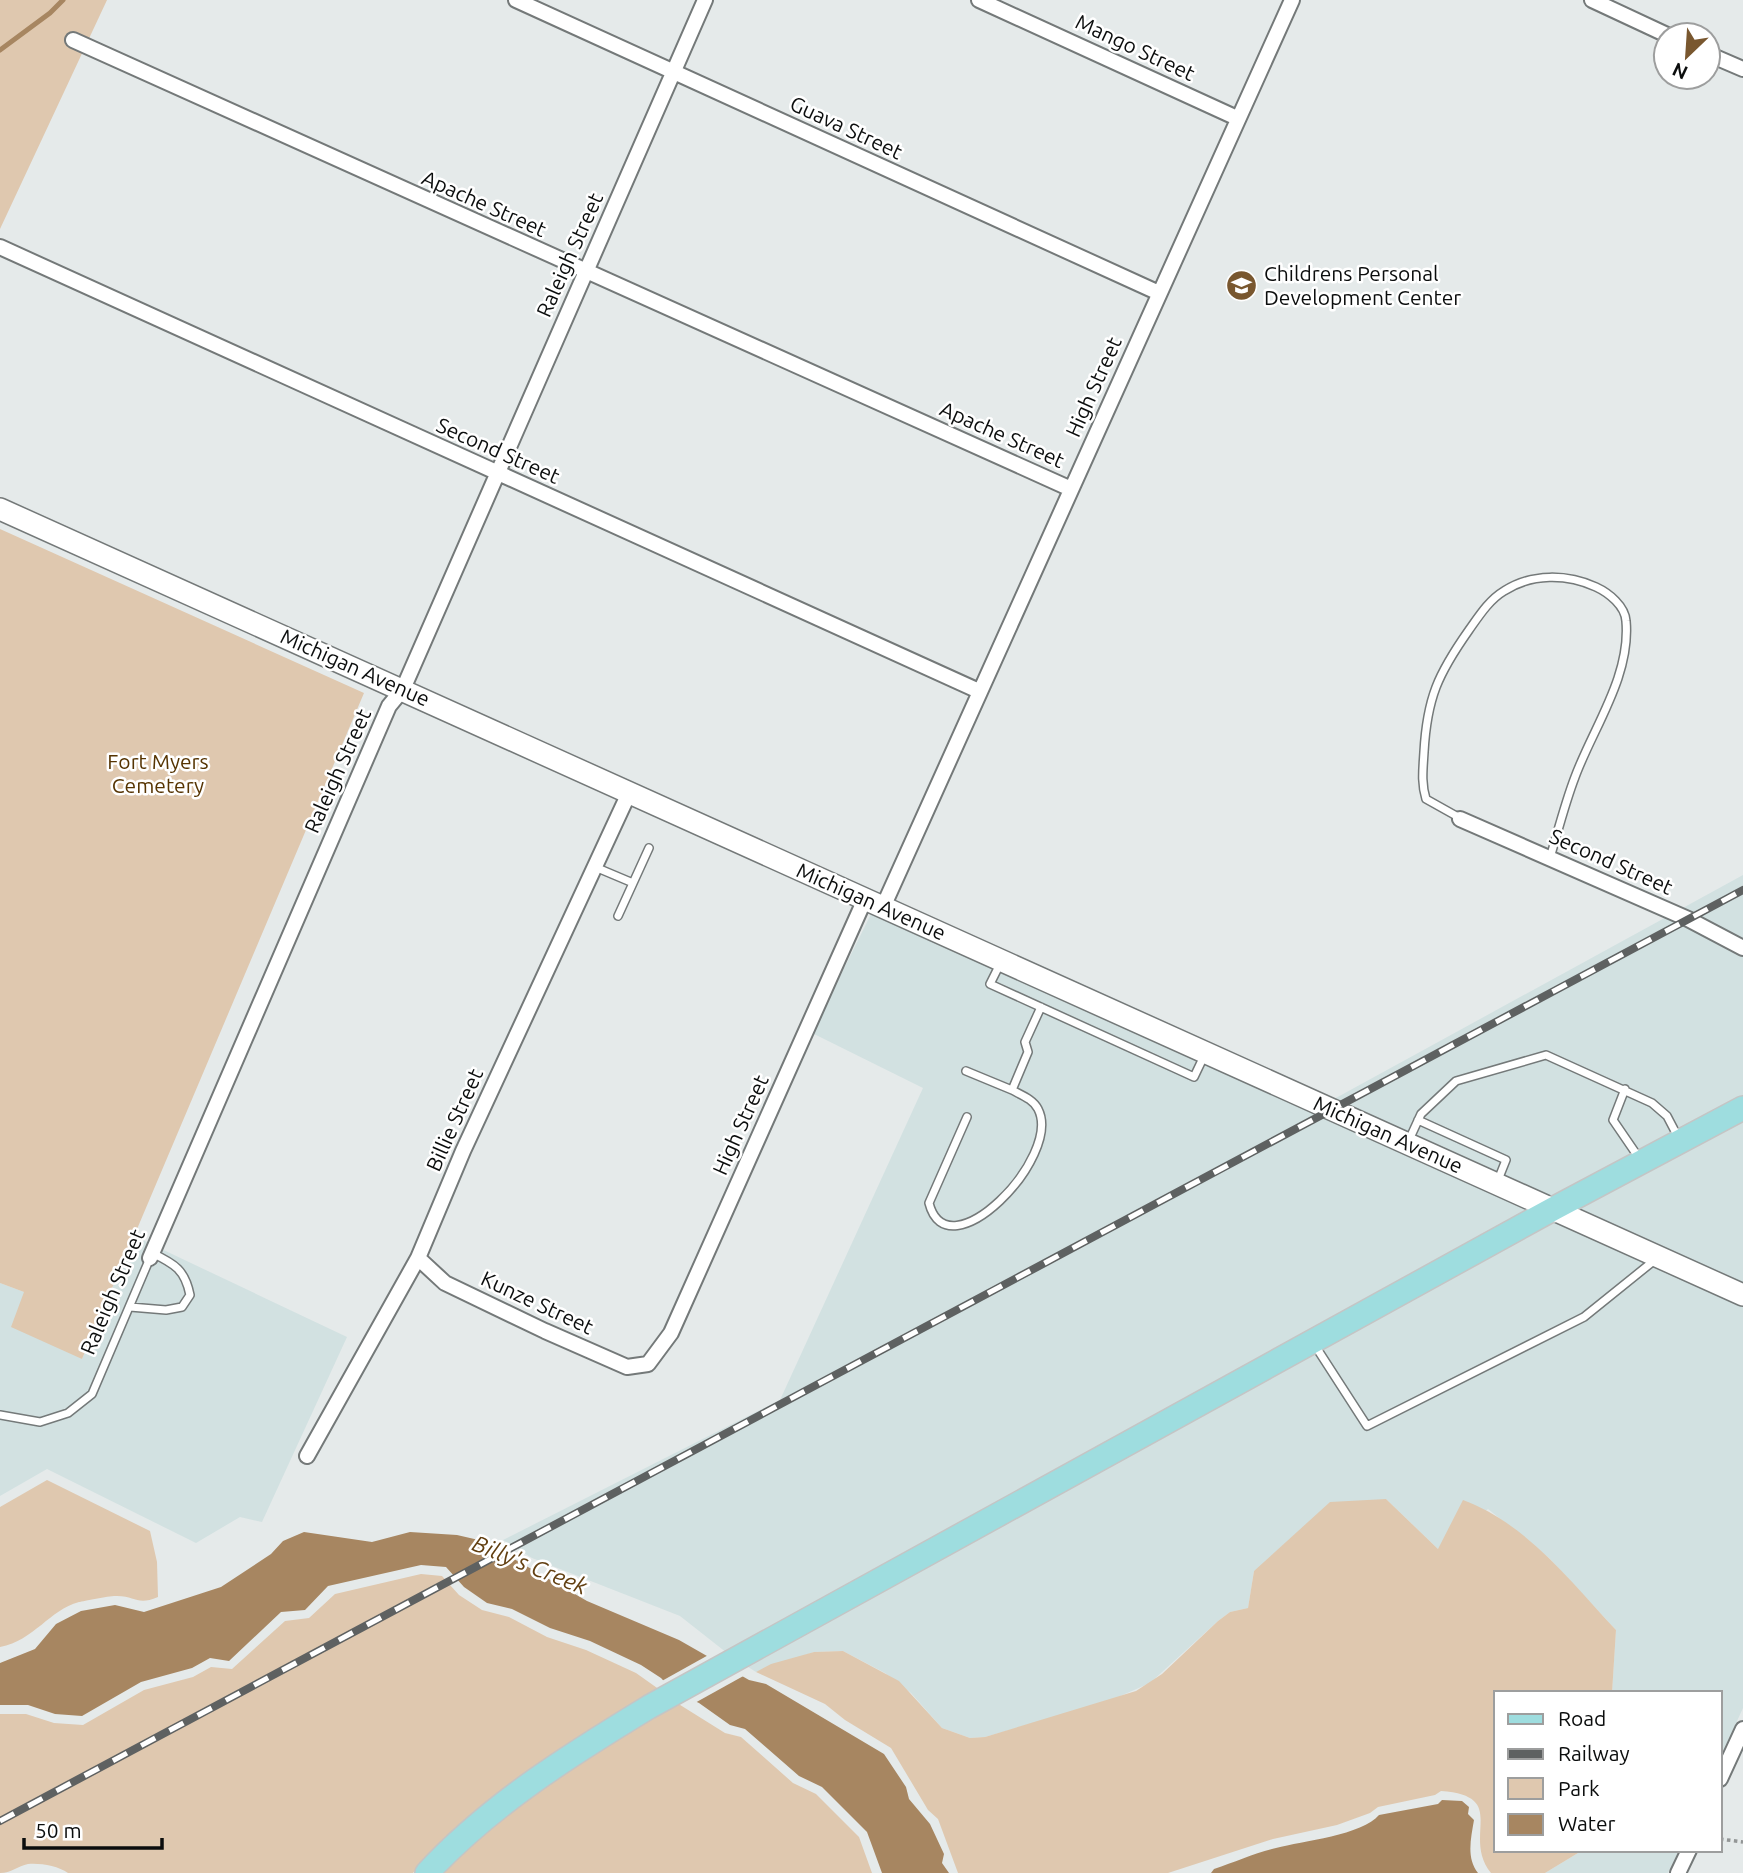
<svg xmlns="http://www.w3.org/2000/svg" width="1743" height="1873" font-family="Ubuntu,sans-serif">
<rect width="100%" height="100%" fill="#e5eaea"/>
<!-- built -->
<path fill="#d2e1e1" d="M1743,875V1097L1553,1197L1334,1099Z
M871,914L1529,1210L727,1653L680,1616L532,1558L503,1540L780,1400L923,1088L812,1033Z
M1743,1120V1283L1576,1208Z
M1552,1221L1743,1306V1708L1720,1758V1693H1612L1616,1630L1549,1558L1488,1509L1438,1549L1386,1499L1254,1571L1248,1608L1230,1612L1218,1621L1150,1683L1109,1701L985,1737L970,1738L942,1728L911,1693L885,1673L843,1651L814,1652L756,1672L745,1665Z
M134,1236L347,1337L262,1522L240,1517L196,1543L47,1469L0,1496V1283L24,1292L82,1359Z
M1583,1850H1679L1668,1873H1545Z"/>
<!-- green -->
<path fill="#dfc8af" d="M0,0H107L0,229Z
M0,529L364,693L82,1359L11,1327L24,1292L0,1283Z
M47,1480L150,1531L157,1562L158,1597C137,1606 136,1596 117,1596C112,1595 84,1601 79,1602C49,1610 35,1640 0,1647V1507Z
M1386,1499L1438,1549L1463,1500C1526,1523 1572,1583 1616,1630L1612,1693H1496V1850H1583L1545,1873H1491C1461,1836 1510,1796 1441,1791L1435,1795L1378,1807L1370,1813L1337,1825L1273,1839L1168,1873H958L938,1819L928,1810L891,1748L845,1720L825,1704L756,1672L771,1664L814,1652L843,1651L899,1681L942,1728L970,1738L985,1737L1136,1691L1162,1674L1218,1621L1230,1612L1248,1608L1254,1571L1330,1502Z
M421,1574L442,1576L459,1595L482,1610L509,1617L547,1637L586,1650L636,1673L660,1690L425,1860L413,1873H68C58,1866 41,1863 28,1864C18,1866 11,1873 0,1873V1714H26L54,1723L83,1725L144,1690L193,1677L211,1667L232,1669L285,1621L309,1618L335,1594Z
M677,1703L725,1733L741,1737L793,1783L816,1794L859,1837L872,1873H440L512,1809L574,1765Z"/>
<!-- water -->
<path fill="#a78661" d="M304,1532L372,1542L410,1532L457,1535L483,1541L587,1601L679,1640L749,1680L766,1684L884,1754L906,1787L909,1799L930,1824L944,1854L942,1863L949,1873H882L867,1832L822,1787L799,1776L745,1729L730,1725L699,1703L673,1691L661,1678L641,1665L590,1641L550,1628L512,1609L487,1603L464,1587L446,1567L421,1565L328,1586L305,1610L281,1612L229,1661L210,1658L192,1668L141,1682L82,1716L55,1714L28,1705H0V1663L35,1649L56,1624L81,1611L115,1605L144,1612L221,1587L271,1554L283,1541Z
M1442,1800L1462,1801L1469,1807L1468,1814L1474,1820C1471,1838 1466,1858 1478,1873H1211L1214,1869C1235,1862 1255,1853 1276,1848C1302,1841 1363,1835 1379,1815L1438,1804Z"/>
<!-- pier -->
<path fill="#e5eaea" d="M712,1653L747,1674L693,1704L671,1694L660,1682Z"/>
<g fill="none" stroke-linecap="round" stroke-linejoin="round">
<!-- stream -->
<path stroke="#a78661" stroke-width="5" d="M0,50L50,13L63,0"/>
<defs>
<path id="lane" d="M1460,818L1426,799C1421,783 1423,769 1424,752C1427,698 1438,674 1469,630C1479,616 1489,600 1504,591C1532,573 1567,574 1596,587C1609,593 1625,606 1626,621C1631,676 1593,728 1575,777C1565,803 1558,831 1550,858
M595,867L633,883
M618,916L649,848
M1000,964L990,984L1194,1077L1204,1056
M966,1071L1012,1090
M1625,1089L1613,1120L1639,1158
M967,1117L929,1203C947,1275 1063,1157 1038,1109C1033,1099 1021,1095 1012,1090L1028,1052L1025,1042L1041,1007
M1418,1120L1506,1160L1498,1180
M1409,1140L1421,1114L1456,1081L1546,1055L1652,1103L1667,1116L1678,1137
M130,1307L166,1310L182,1307L190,1295C185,1270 175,1264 152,1253
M1314,1344L1367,1426L1584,1317L1656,1259
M0,1415L40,1422L68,1413L92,1394L150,1258"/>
<path id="street" d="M516,0L1159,293
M979,0L1237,118
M1592,0L1667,35
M73,40L1071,489
M1708,54L1743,69
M0,247L979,691
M1460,819L1688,919L1743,948
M883,907L1292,0
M150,1258L389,706L403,689L705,0
M418,1258L445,1283L545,1331L627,1367L648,1364L671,1333L865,899
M307,1456L418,1258L463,1151L629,793
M1720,1779L1743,1729
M1678,1873L1689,1850"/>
<path id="secondary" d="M0,509L1743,1295"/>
<path id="primary" d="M427,1873C491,1804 570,1755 649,1707L1553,1209L1743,1108"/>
</defs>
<!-- lane casing -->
<use href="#lane" stroke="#747979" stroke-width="10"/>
<!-- street casing -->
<use href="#street" stroke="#747979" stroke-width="18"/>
<!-- secondary casing -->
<use href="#secondary" stroke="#747979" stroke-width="24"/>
<!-- primary casing -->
<use href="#primary" stroke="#c4c5c5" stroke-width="26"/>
<!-- path -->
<path stroke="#939696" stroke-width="3.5" stroke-dasharray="3.5 3.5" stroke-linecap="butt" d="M1720,1839L1743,1842"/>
<!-- lane -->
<use href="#lane" stroke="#fff" stroke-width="7"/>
<!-- street -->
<use href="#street" stroke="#fff" stroke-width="14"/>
<!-- secondary -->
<use href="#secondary" stroke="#fff" stroke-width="21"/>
<!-- primary -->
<use href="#primary" stroke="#9edddf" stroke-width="23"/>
<defs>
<path id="rail" d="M0,1821L1743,890"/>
</defs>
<!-- rail casing -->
<use href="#rail" stroke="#5e6161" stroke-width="8"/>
<!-- rail -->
<use href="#rail" stroke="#fff" stroke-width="5" stroke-dasharray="16" stroke-linecap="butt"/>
</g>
<!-- icons -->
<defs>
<symbol id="school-disc" viewBox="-11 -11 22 22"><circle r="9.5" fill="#79572f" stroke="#fff"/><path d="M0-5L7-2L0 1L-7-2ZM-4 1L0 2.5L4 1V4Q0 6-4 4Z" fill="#fff"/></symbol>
</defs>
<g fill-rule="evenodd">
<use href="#school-disc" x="1224" y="268" width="35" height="35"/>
</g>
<g text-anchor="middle" stroke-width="5" stroke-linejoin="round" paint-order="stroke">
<!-- street labels -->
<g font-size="21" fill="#0b0d0d" stroke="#fff">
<text transform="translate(1135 48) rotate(25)" y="7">Mango Street</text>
<text transform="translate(846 128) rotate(25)" y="7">Guava Street</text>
<text transform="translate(484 204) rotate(24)" y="7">Apache Street</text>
<text transform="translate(570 255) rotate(-66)" y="7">Raleigh Street</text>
<text transform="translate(1094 387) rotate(-66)" y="7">High Street</text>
<text transform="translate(1002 435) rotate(24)" y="7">Apache Street</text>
<text transform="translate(498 451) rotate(24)" y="7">Second Street</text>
<text transform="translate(355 668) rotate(24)" y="7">Michigan Avenue</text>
<text transform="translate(338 771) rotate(-66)" y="7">Raleigh Street</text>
<text transform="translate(1611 862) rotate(24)" y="7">Second Street</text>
<text transform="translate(871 902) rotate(24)" y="7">Michigan Avenue</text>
<text transform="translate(455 1120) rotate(-66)" y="7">Billie Street</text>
<text transform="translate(741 1125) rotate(-66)" y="7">High Street</text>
<text transform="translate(1388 1135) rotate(24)" y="7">Michigan Avenue</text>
<text transform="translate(113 1292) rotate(-67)" y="7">Raleigh Street</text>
<text transform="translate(537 1303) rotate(25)" y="7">Kunze Street</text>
</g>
<!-- poi labels -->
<g font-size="21" fill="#0b0d0d" stroke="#fff" text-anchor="start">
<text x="1264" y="281">Childrens Personal<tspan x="1264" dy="24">Development Center</tspan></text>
</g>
<!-- park labels -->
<g font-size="21" fill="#563402" stroke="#fff">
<text x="158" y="769">Fort Myers<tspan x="158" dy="24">Cemetery</tspan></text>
</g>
<!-- water labels -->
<g font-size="23" font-style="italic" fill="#623f11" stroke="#fff">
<text transform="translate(530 1565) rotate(22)" y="8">Billy's Creek</text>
</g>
</g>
<!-- legend -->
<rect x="1494" y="1691" width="228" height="161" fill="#ffffff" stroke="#9d9e9e" stroke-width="2"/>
<rect x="1508" y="1714" width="35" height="10" fill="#9edddf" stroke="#9d9e9e" stroke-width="2"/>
<text x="1558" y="1726" font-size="21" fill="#0b0d0d">Road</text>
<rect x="1508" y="1749" width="35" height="10" fill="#5e6161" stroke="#9d9e9e" stroke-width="2"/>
<text x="1558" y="1761" font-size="21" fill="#0b0d0d">Railway</text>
<rect x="1508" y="1778" width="35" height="21" fill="#dfc8af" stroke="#9d9e9e" stroke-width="2"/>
<text x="1558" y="1796" font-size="21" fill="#0b0d0d">Park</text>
<rect x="1508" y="1814" width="35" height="21" fill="#a78661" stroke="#9d9e9e" stroke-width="2"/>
<text x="1558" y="1831" font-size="21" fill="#0b0d0d">Water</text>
<!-- north arrow -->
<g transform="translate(1687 56) rotate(205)"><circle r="33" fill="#ffffff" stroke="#9d9e9e" stroke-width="2"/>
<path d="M0-5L12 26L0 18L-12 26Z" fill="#79572f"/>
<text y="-10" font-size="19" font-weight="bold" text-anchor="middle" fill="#0b0d0d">N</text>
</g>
<!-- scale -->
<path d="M24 1838v10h138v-10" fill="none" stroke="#0b0d0d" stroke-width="3.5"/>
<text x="35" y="1838" font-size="21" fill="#0b0d0d" stroke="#ffffff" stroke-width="5" paint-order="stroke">50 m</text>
</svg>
